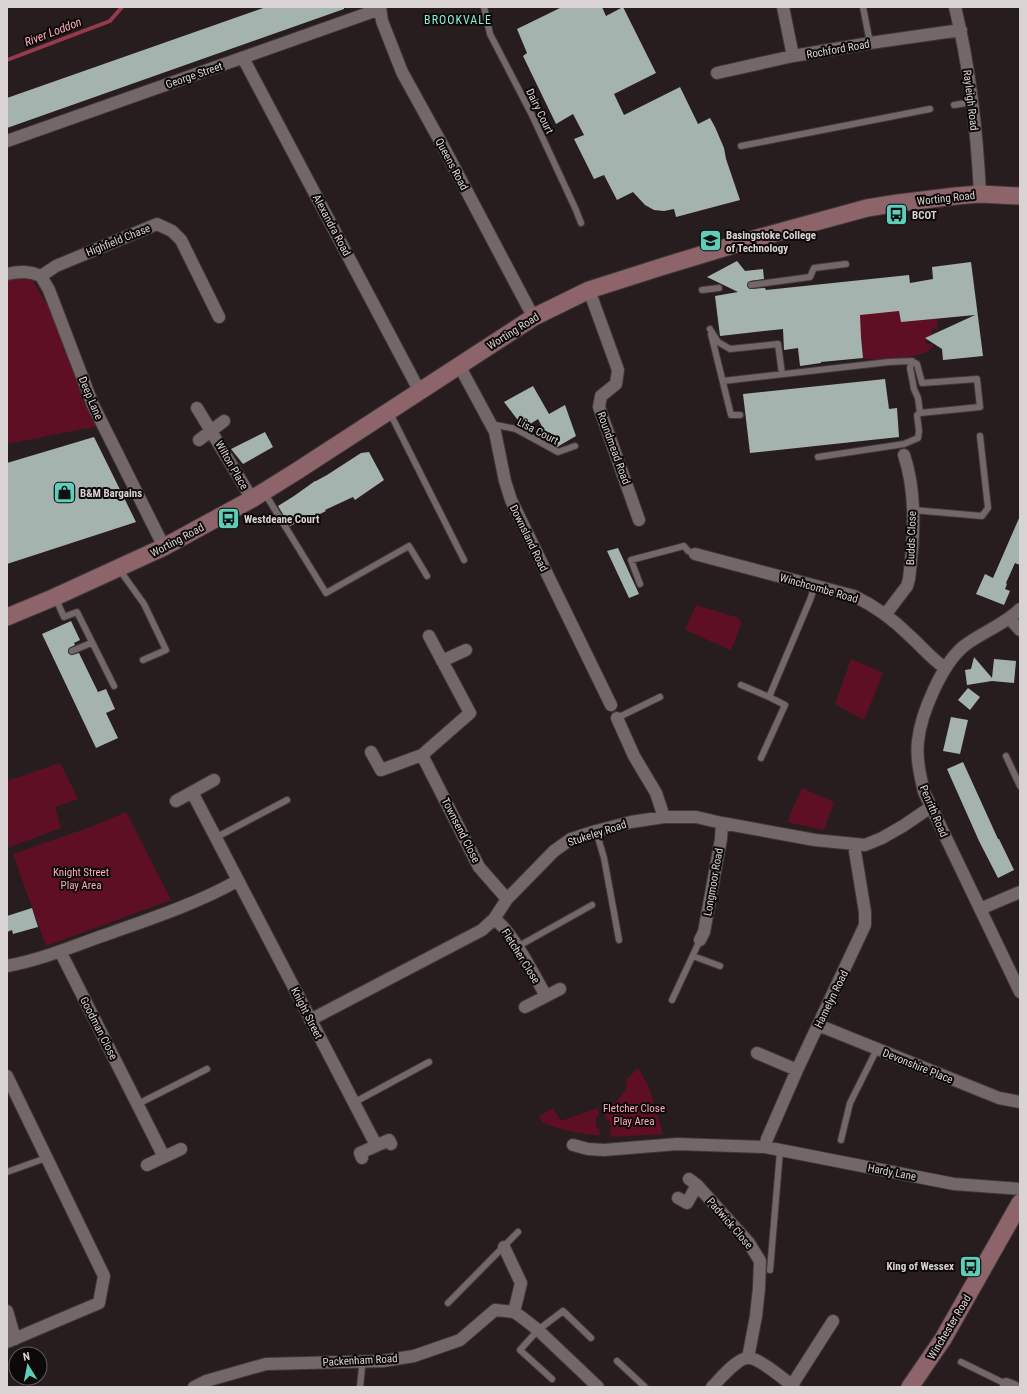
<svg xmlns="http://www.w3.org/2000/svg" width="1027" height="1394" font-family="'Roboto Condensed',sans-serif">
<rect width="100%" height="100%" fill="#281d1e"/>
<!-- green -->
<path fill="#5f0f24" d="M30,277L50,309L98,426L7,444V280Z
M899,311L937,312L938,331L934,327L931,331L933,337L929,336L925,338L926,344H933C932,346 931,348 930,349C921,359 880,359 866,359L863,358L861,337L846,316Z
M696,605L739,618L741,624L731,650L685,630Z
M851,659L883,673L864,720L835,704Z
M60,763L78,799L55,807L61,828L7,848V781Z
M802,788L834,802L824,830L787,822Z
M126,812L171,900L46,946L13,854L93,826Z
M638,1068L649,1087L663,1134L613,1137L610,1135L611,1126L604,1114L605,1108C613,1106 621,1097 625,1090C627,1087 626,1083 627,1079Z
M553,1108L561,1121L598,1108L599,1115L596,1117V1126L599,1129L600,1135C590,1136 553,1128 544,1123C542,1122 540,1119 539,1116Z"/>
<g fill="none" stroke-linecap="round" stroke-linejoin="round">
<!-- stream -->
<path stroke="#963b4c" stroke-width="4" d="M7,60L110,21L122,7"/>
</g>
<!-- building -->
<path fill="#a5b3af" d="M266,7H344V9L7,128V98Z
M562,7H602L606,16L623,7L656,73L614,94L624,115L680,87L698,124L710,118L715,127L724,148L726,159L740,200L676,217L674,209L664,211L654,210L645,205L633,192L617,200L604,175L594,179L574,139L584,135L573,114L556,124L523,56L527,53L517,29Z
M737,261L745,271L763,269L764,279L750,281L747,285L750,289L765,288L766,290L909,275L910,283L933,279L932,267L971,262L983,356L943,360L942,349L925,338L975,315L901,322L899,311L860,315L861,337L863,358L821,362V363L800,366L798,348L784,350L783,329L720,336L715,296L738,292L707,277Z
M885,379L889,409L897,408L899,437L750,453L743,394Z
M533,386L549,414L565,405L576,436L557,447L551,443L538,419L524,428L504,402Z
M265,432L273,447L243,464L231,449Z
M94,437L136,522L7,564V463Z
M369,452L384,480L355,500L353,497L325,510L326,511L314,517L312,515L290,526L278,506L294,496L315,481H316L327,475L361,453Z
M1020,516V565L1015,563L1006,583L1007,584L1005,589L1010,591L1004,605L976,594L985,574L993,578Z
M618,548L639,594L629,598L607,551Z
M71,621L80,640L74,643L75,645L69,648L68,653L72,655L79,653L98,692L106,689L115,709L106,713L118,738L96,748L42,634Z
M974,657L992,678L994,659L1016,661L1014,683L992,681L967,685L965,670L971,669Z
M968,688L980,697L970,710L958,700Z
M951,717L968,720L960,754L943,751Z
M963,762L998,839H999L1014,870L998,878L979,841L947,769Z
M32,908L38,927L13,934L12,930L7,932V916Z"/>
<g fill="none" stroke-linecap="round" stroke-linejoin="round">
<defs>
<path id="lane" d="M484,7L490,34L532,115L576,210L581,223
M863,7L870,43
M954,105L973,102
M741,146L930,109
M751,285L810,277L814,268L846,264
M702,290L719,288
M710,329L718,342L730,349L778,344L782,374
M711,334L731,415H740
M723,381L889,362L912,361L917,364L922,383L977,379L980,407L920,413
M390,413L464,560
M491,424L516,429L558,452L575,446
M818,457L904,444L918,438L919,431L917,415L920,413L918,398L914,389L910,368L912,361
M264,492L326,593L409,546L427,576
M913,510L982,516L988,508L980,436
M119,569L144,604L166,650L143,660
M640,584L631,560L684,546L688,551L695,554
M55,597L64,617L77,612L114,686
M72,651L91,643
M741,685L769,697
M617,718L660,697
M1006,756L1020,786
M761,758L785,705L769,697L810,600L815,585
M596,831L604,858L619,940
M215,838L287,800
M517,947L592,905
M693,956L720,966
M672,1000L700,940
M355,1102L429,1062
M138,1104L207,1069
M841,1140L850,1103L877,1049
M7,1172L46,1158
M770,1270L780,1151
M448,1303L518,1232
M617,1361L645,1387
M961,1362L1006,1384
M552,1379L520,1350L538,1330L563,1311L591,1338
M360,1387L362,1367L361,1361"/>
<path id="street" d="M380,7L382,21L402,72L445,150L528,307L534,317
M783,7L793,56
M955,7C970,68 977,132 980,194
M243,58L420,392
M717,73L793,56L870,43L961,30
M7,141L380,9
M7,274C20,271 29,271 41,276L49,290L93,405L164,547
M41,276L56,266L157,224L172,231L181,240L219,317
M589,290L618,370L616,384L601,396L599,407L639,520
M460,367L495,432L505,481L511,500L611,705
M197,408L252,499
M199,440L224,421
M695,554L854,596C875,606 894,620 911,637C923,648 932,659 945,668
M1020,609C1004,625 982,632 964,646C942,664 921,713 918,741C916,758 920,775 924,792L1020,992
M885,615L907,586L909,579C914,538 917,494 904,455
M1010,619L1020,630
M429,636L470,713L422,755L479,867L507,899
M442,661L466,650
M617,718L634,756L656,793L664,817
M371,752L381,770L422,755
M192,792L376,1145
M176,801L214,780
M980,909L1020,892
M494,919C511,929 535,977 546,996
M700,940L704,932L721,839L722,823
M60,951L164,1157
M7,966C41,960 73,946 105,935C150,919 196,904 237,881
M525,1007L560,989
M310,1020L482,930L494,919L507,899L554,851L571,839L596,831L631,822L664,817H696L722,823L815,840L865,845L882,838L903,826L931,807
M818,1025L999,1098L1020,1102
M757,1053L797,1070
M7,1076L104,1276L99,1303L7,1342
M573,1145L588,1149L604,1150L677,1144L765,1147L954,1184L1020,1189
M765,1147L767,1139L797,1070L865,925V912L854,845
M362,1158L360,1153L389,1140L391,1144
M147,1165L181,1149
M689,1179L697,1185L749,1243L760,1261L759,1288L756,1316L748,1358
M678,1198L687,1203L697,1185
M504,1247L521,1283L514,1312
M7,1311L15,1339
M1006,1384L1014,1387
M792,1385L833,1321
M194,1387L206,1381L266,1364L383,1361L414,1356L460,1340L495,1310L514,1312L520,1316L538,1330L598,1387
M712,1387C720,1379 738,1357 749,1358C759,1358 785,1380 794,1387"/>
<path id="secondary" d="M7,617L55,597L164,547L252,499L297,471L534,317L589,290L661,267L750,240L867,208L898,203L956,196L980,194L1020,196
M910,1387L943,1339L1020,1203"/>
</defs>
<!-- lane casing -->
<use href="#lane" stroke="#403839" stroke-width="8"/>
<!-- street casing -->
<use href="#street" stroke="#403839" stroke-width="14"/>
<!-- secondary casing -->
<use href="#secondary" stroke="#403839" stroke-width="19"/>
<!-- lane -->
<use href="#lane" stroke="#746768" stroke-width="6"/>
<!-- street -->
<use href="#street" stroke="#746768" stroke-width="12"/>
<!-- secondary -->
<use href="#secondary" stroke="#8d646a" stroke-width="17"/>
</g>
<!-- icons -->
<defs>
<symbol id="bus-square" viewBox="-11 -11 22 22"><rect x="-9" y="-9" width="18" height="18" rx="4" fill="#5eceb8" stroke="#0d0909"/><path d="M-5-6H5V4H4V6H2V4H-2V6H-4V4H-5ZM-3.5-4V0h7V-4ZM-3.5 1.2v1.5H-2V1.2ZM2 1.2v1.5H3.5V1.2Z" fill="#111"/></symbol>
<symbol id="university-square" viewBox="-11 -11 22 22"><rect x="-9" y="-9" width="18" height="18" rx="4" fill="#5eceb8" stroke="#0d0909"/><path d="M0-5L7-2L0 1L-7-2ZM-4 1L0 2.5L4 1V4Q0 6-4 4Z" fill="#111"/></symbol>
<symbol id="shop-square" viewBox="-11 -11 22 22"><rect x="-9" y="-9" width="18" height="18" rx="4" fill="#5eceb8" stroke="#0d0909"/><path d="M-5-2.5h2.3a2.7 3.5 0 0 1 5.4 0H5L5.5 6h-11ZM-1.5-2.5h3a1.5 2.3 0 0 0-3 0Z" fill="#111"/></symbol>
</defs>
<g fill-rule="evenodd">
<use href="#bus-square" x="884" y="202" width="25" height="25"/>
<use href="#university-square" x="698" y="228" width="25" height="25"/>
<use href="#shop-square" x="52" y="480" width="25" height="25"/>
<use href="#bus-square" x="216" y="506" width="25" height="25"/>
<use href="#bus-square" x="958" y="1254" width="25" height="25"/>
</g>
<g text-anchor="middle" stroke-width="4" stroke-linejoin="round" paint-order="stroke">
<!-- street labels -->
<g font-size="11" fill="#dad3d3" stroke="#0d0909">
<text transform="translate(838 49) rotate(-10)" y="4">Rochford Road</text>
<text transform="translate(194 75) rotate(-19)" y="4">George Street</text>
<text transform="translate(971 100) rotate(83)" y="4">Rayleigh Road</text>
<text transform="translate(540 111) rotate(64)" y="4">Dairy Court</text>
<text transform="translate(452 164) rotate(62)" y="4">Queens Road</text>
<text transform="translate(946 198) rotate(-6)" y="4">Worting Road</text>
<text transform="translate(332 225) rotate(62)" y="4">Alexandra Road</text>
<text transform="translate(118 240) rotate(-22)" y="4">Highfield Chase</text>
<text transform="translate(513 331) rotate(-32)" y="4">Worting Road</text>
<text transform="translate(91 398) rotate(67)" y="4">Deep Lane</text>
<text transform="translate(538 431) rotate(27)" y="4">Lisa Court</text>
<text transform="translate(614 448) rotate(70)" y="4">Roundmead Road</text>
<text transform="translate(232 465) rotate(60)" y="4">Wilton Place</text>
<text transform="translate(529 538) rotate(64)" y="4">Downsland Road</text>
<text transform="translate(911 538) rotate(-88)" y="4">Budds Close</text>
<text transform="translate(177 540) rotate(-28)" y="4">Worting Road</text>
<text transform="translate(819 588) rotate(16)" y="4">Winchcombe Road</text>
<text transform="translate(934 811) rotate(67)" y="4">Penrith Road</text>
<text transform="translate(461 830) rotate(63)" y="4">Townsend Close</text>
<text transform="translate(597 833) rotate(-18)" y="4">Stukeley Road</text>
<text transform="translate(713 882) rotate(-80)" y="4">Longmoor Road</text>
<text transform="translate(521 956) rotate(58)" y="4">Fletcher Close</text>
<text transform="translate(831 999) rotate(-64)" y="4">Hamelyn Road</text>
<text transform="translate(307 1013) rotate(63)" y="4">Knight Street</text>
<text transform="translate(99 1028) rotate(63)" y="4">Goodman Close</text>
<text transform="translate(918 1066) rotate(22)" y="4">Devonshire Place</text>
<text transform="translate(892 1172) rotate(11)" y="4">Hardy Lane</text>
<text transform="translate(730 1223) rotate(49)" y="4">Padwick Close</text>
<text transform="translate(949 1327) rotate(-59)" y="4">Winchester Road</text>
<text transform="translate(360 1360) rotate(-3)" y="4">Packenham Road</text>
</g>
<!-- poi labels -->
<g font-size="11" font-weight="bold" fill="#dad3d3" stroke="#0d0909" text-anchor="start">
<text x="912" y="219">BCOT</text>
<text x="726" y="239">Basingstoke College<tspan x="726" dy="13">of Technology</tspan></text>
<text x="80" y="497">B&amp;M Bargains</text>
<text x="244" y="523">Westdeane Court</text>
<text x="954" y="1270" text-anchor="end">King of Wessex</text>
</g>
<!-- park labels -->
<g font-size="11" fill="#faadb6" stroke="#0d0909">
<text x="81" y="876">Knight Street<tspan x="81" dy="13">Play Area</tspan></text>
<text x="634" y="1112">Fletcher Close<tspan x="634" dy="13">Play Area</tspan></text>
</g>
<!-- neighbourhood labels -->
<g font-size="12" letter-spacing="1" fill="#89edd8" stroke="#0d0909">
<text x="458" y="24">BROOKVALE</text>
</g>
<!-- water labels -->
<g font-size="12" font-style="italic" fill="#fbadb7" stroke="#0d0909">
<text transform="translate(53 32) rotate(-21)" y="4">River Loddon</text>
</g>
</g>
<!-- border -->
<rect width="1027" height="1394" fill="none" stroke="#dad3d3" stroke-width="16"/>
<!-- north arrow -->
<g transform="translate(28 1366) rotate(350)"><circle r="19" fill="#0d0909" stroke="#5f5a5a"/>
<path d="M0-3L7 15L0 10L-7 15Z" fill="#5eceb8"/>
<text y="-6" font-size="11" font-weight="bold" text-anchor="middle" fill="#dad3d3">N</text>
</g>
</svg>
